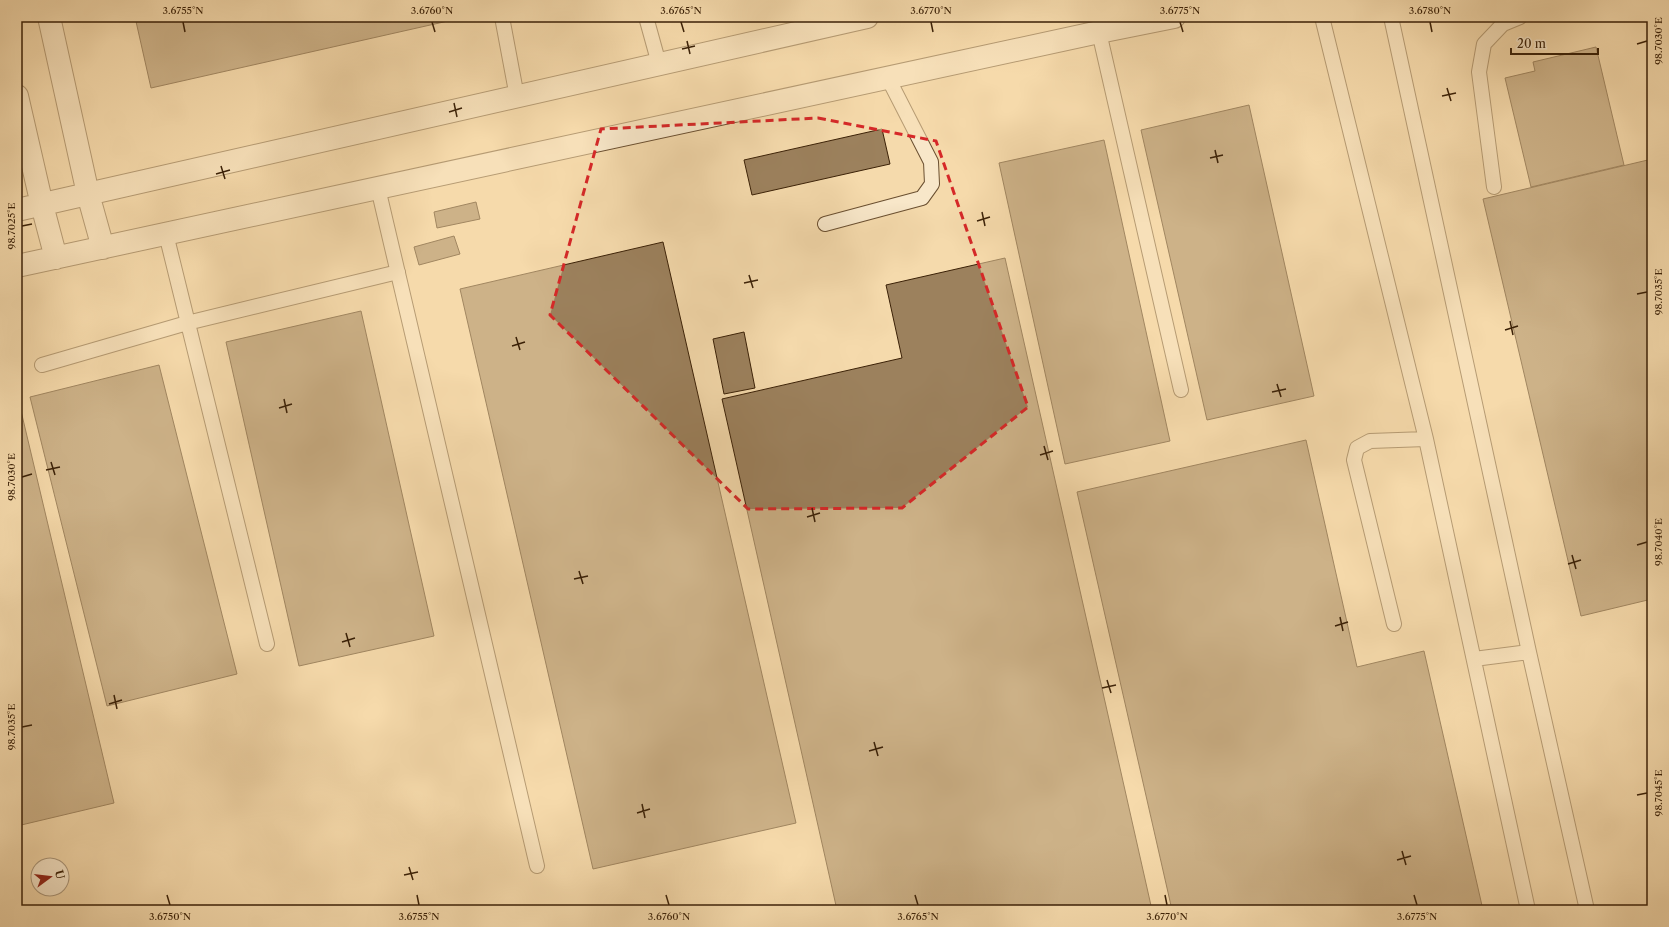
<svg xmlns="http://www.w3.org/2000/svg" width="1669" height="927" font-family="'Libre Caslon Text',serif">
<rect width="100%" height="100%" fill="#f5daac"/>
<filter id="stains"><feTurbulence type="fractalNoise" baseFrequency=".005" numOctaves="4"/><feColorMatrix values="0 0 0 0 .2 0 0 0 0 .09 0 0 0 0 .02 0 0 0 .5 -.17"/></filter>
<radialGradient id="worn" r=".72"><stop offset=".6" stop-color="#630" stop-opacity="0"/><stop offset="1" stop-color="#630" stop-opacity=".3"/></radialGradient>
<!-- building -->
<path fill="#9c815d" stroke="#3b2107" d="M135,17H447L448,21L151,88Z
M1596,47L1624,165L1531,187L1505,78L1535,71L1533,62Z
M1249,105L1314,396L1207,420L1141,130Z
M882,129L890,164L752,195L744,160Z
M1104,140L1170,441L1065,464L999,163Z
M1652,159V599L1581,616L1483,199Z
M476,202L480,219L437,228L434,212Z
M454,236L460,254L419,265L414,247Z
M663,242L796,823L593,869L460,289Z
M1005,258L1152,910H837L722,399L902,358L886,285Z
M361,311L434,636L299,666L226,342Z
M744,332L755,388L724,394L713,339Z
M159,365L237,674L107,706L30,397Z
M17,394L114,803L17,826Z
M1306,440L1357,667L1424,651L1483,910H1172L1077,492Z"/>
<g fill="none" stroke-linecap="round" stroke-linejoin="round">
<defs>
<path id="lane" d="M502,17L517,97
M646,17L659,64
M1322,17L1426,439L1528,910
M1391,17L1529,652L1587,910
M1099,32L1181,390
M1494,187L1479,72L1484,44L1503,24L1520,17
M378,188L537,866
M825,224L922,198L932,184L931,162L888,78
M166,234L267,644
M42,365L187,323L398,272
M1394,624L1354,460L1357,448L1370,441L1426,439
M1474,659L1529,652"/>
<path id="street" d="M49,17L88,194L103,248
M17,96L42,205L56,258
M17,210L867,17
M17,266L1099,32L1174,17"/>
</defs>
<!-- lane casing -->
<use href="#lane" stroke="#6a4f30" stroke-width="16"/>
<!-- street casing -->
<use href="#street" stroke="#6a4f30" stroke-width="24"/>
<!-- lane -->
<use href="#lane" stroke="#f8e7c9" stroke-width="14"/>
<!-- street -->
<use href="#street" stroke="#f8e7c9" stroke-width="22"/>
</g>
<!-- marked area -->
<path d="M0 0H1669V927H0ZM818,118L936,141L1028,407L902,508L748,509L550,315L601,129Z" fill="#f5daac" fill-opacity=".55" fill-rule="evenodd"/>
<path fill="none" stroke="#d62828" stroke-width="3" stroke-dasharray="8 5" stroke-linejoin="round" d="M818,118L936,141L1028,407L902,508L748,509L550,315L601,129Z"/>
<!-- ticks -->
<path fill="none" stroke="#3b2107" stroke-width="1.5" d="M183,22L185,32M432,22L435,32M681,22L684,32M931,22L933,32M1180,22L1183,32M1430,22L1432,32M687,41L690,54M1637,44L1647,41M682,49L695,46M1447,88L1451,101M1442,96L1456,93M454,103L457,117M449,112L462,108M1215,150L1218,163M1210,158L1223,155M221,166L225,179M216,174L230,170M982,212L985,226M977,221L990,217M22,226L32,224M749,275L753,288M744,283L758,280M1637,294L1647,292M1510,321L1513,335M1505,330L1518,326M516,337L520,350M512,346L525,342M1277,384L1281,397M1272,392L1286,389M284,399L287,413M279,408L292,404M1044,446L1048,460M1040,455L1053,451M51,462L55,475M46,470L60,467M22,477L32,474M812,508L815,522M807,517L820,513M1637,545L1647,542M1572,555L1576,569M1568,564L1581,560M579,571L583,584M574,579L588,576M1340,617L1343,631M1335,626L1348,622M346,633L350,647M342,642L355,638M1107,680L1111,693M1102,688L1116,685M114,695L117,709M109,704L122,700M22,727L32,725M874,742L878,756M869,751L883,747M1637,795L1647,793M642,804L645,818M637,813L650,809M1402,851L1406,865M1397,860L1411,856M409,867L413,880M404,875L418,872M167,895L170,905M417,895L419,905M666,895L669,905M915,895L918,905M1165,895L1167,905M1414,895L1417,905"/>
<!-- margin -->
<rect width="1669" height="927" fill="none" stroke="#f5daac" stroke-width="44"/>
<!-- north arrow -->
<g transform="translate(50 877) rotate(75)"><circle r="19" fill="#f8e7c9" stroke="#ac987b"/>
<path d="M0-3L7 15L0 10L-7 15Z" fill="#8f2418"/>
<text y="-6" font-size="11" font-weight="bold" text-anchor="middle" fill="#3b2107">U</text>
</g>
<!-- scale -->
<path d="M1511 48v6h87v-6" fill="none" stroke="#3b2107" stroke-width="2"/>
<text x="1517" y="48" font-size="12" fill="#3b2107" stroke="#f8e7c9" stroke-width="3" paint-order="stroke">20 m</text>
<rect x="22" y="22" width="1625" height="883" fill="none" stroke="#3b2107" stroke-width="1.5"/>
<g font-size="10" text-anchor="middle" fill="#3b2107">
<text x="183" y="14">3.6755°N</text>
<text x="432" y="14">3.6760°N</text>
<text x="681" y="14">3.6765°N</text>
<text x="931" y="14">3.6770°N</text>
<text x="1180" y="14">3.6775°N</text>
<text x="1430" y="14">3.6780°N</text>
<text transform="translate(1658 41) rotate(-90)" y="4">98.7030°E</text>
<text transform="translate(11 226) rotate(-90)" y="4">98.7025°E</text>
<text transform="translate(1658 292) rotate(-90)" y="4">98.7035°E</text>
<text transform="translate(11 477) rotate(-90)" y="4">98.7030°E</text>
<text transform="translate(1658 542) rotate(-90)" y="4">98.7040°E</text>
<text transform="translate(11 727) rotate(-90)" y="4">98.7035°E</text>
<text transform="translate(1658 793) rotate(-90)" y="4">98.7045°E</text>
<text x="170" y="920">3.6750°N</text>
<text x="419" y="920">3.6755°N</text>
<text x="669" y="920">3.6760°N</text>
<text x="918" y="920">3.6765°N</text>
<text x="1167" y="920">3.6770°N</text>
<text x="1417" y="920">3.6775°N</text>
</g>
<rect width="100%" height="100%" filter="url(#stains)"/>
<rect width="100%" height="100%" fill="url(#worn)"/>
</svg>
